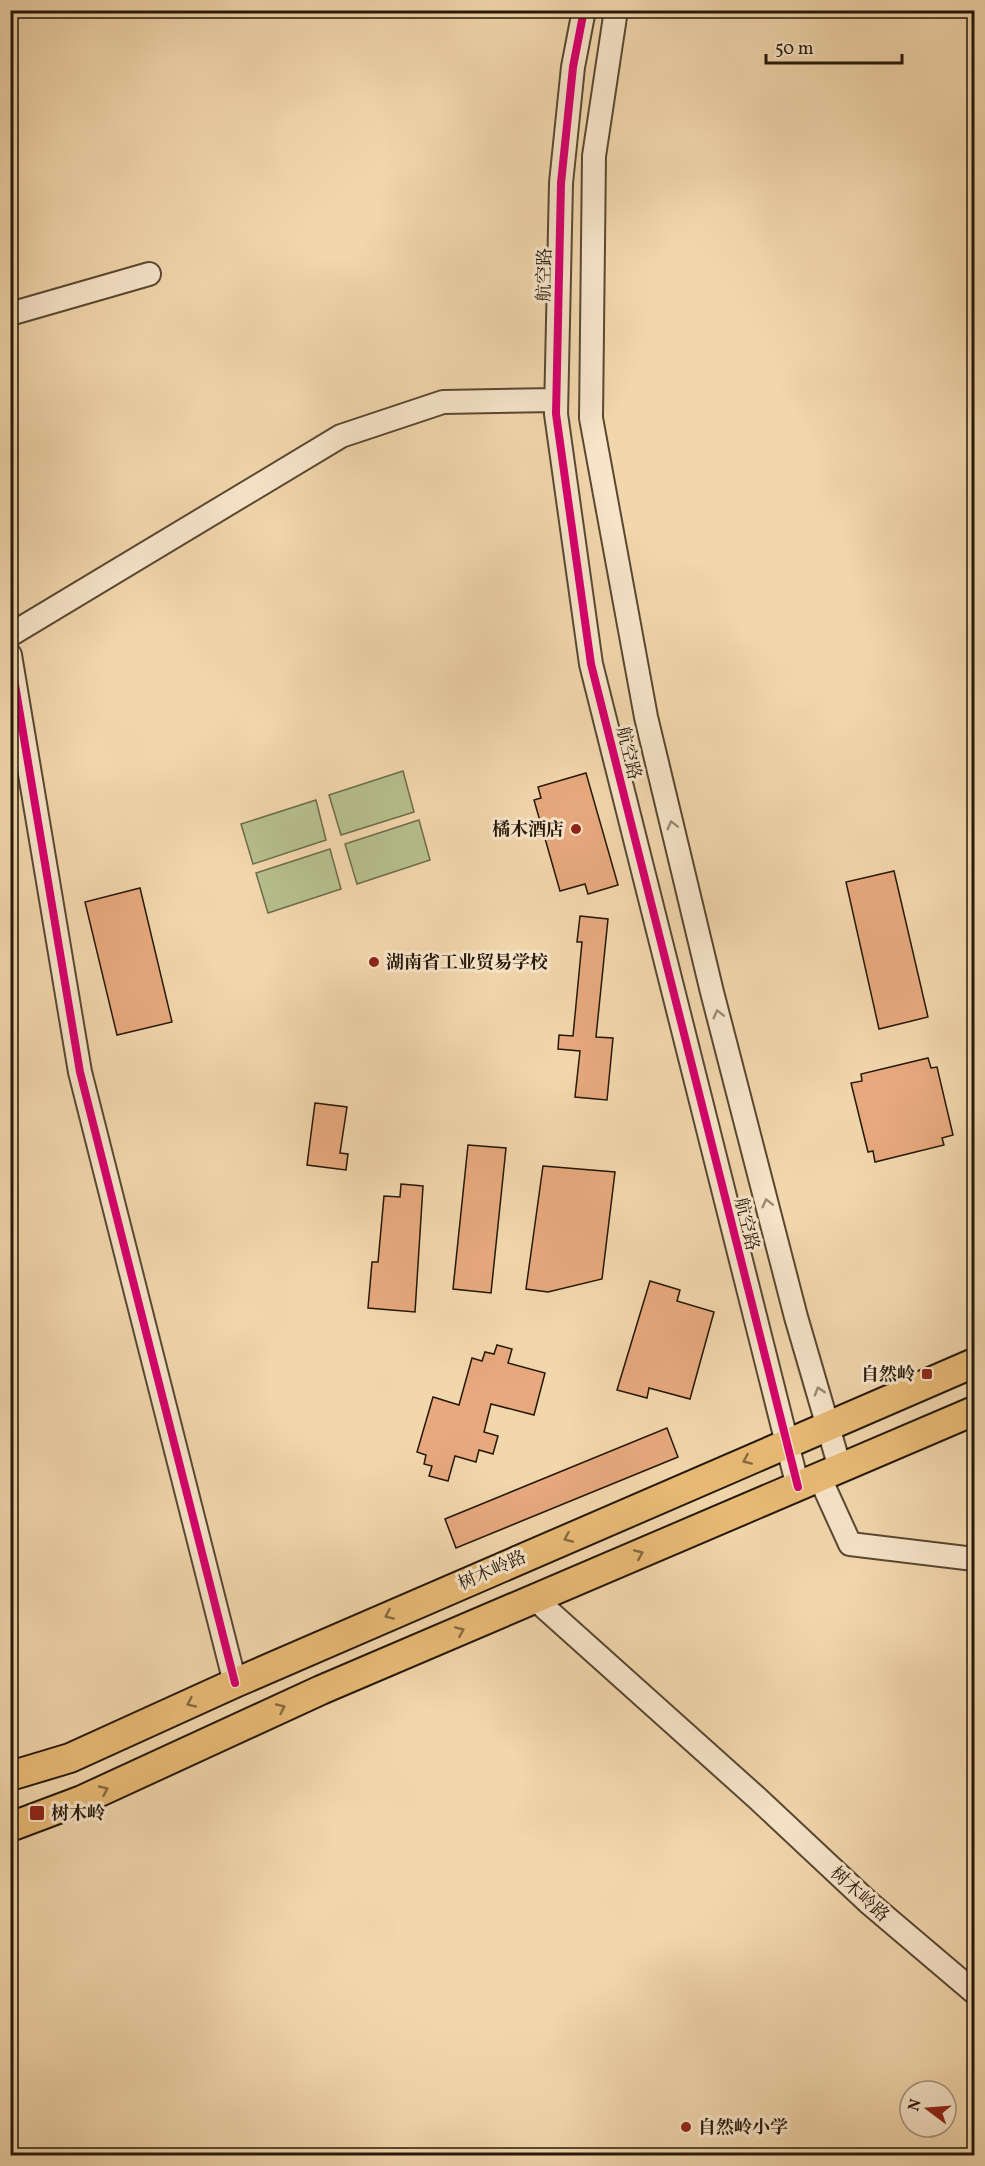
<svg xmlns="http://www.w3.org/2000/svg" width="985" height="2166" font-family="Vollkorn,'Noto Serif SC',serif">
<rect width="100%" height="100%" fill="#f2d6ac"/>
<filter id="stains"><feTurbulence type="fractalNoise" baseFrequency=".00333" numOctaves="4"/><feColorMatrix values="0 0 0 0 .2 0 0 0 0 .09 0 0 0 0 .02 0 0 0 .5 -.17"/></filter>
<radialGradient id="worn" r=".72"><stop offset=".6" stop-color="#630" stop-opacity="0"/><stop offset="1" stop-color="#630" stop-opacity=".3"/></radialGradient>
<!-- green -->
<path fill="#b6bf8d" stroke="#6d6c4b" stroke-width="1.5" d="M403,771L414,812L341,835L329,795Z
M316,800L326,840L253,864L241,824Z
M419,820L430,860L357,884L345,844Z
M330,849L341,889L268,913L256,873Z"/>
<!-- building -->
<path fill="#e7a97d" stroke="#241809" stroke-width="1.5" d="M586,773L618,885L588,894L585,884L560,891L534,800L541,798L538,787Z
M894,871L928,1017L879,1029L846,882Z
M140,888L172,1022L117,1035L85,902Z
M580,916L608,919L596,1037L613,1038L607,1100L575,1097L580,1051L558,1049L559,1035L573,1036L582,942H577Z
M928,1058L931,1068L937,1067L953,1135L942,1138L944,1145L875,1162L873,1151L868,1152L851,1083L862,1081L861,1074Z
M315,1103L347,1107L340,1153L348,1154L346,1170L307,1165Z
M468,1145L506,1148L491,1293L453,1289Z
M543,1166L615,1172L602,1279L548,1292L526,1289Z
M401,1184L423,1186L415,1312L368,1308L372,1262H378L384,1196L400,1197Z
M650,1281L680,1290L677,1301L714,1312L690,1399L649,1388L647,1398L617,1390Z
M497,1345L512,1349L508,1363L545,1373L534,1415L491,1404L484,1432L498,1436L493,1454L479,1450L476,1462L455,1456L448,1481L429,1476L432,1466L424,1464L426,1455L417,1452L433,1397L459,1405L472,1358L482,1361L485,1352L494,1354Z
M667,1428L678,1457L456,1548L445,1519Z"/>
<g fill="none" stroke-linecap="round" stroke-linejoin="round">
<defs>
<path id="minor" d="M584,10L573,67L561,183L556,414L591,664L798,1487
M616,10L594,156L591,418L646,717L712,992L796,1317L840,1468
M10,314L149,274
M10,635L341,436L443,402L556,400
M10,655L80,1072L235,1683
M819,1476L850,1544L974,1559
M535,1599L757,1798L868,1902L974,1992"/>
<path id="major" d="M10,1776L70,1758L235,1683L974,1363
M10,1827L82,1800L321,1690L974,1411"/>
</defs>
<!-- minor casing -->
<use href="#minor" stroke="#584832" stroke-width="26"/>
<!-- major casing -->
<use href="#major" stroke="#241809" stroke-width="32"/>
<!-- minor -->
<use href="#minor" stroke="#f7e4c9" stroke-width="22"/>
<!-- major -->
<use href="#major" stroke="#e9bb76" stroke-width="28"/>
<defs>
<path id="cycleway" d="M584,10L573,67L561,183L556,414L591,664L798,1487
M10,655L80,1072L235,1683"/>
</defs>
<!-- cycleway casing -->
<use href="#cycleway" stroke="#f7e4c9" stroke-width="11"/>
<!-- cycleway -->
<use href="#cycleway" stroke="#d6006c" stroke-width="8"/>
</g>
<!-- one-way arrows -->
<defs><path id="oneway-chevron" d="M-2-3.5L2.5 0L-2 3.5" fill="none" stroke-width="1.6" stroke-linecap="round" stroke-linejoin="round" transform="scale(1.5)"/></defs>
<g stroke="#988873">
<use href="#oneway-chevron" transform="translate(672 825) rotate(-104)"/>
<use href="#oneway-chevron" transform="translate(718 1014) rotate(-104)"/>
<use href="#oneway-chevron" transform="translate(767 1203) rotate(-104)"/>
<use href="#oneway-chevron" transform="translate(819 1391) rotate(-107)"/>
</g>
<g stroke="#866a40">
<use href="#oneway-chevron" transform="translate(747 1460) rotate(156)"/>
<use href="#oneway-chevron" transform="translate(568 1538) rotate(156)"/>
<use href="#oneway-chevron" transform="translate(639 1554) rotate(-23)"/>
<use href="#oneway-chevron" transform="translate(389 1615) rotate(156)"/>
<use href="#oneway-chevron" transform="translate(460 1631) rotate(-23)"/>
<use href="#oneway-chevron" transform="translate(191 1703) rotate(155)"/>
<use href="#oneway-chevron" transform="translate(281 1708) rotate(-25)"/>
<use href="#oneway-chevron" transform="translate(104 1790) rotate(-25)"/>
</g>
<!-- markers -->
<g fill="#8f2418" stroke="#f7e4c9" stroke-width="2">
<circle cx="576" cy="829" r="6"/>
<circle cx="374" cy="962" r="6"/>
<rect x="921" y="1368" width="12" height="12" rx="3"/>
<rect x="29" y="1805" width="16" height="16" rx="3"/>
<circle cx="686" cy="2127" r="6"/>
</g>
<g text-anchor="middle" stroke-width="6" stroke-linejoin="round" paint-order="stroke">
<!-- street labels -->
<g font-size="18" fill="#241809" stroke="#f7e4c9">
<text transform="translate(544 275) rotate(-89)" y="6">航空路</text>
<text transform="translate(629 753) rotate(76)" y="6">航空路</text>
<text transform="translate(747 1224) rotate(76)" y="6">航空路</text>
<text transform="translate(492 1570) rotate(-24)" y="6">树木岭路</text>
<text transform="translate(860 1894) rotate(42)" y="6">树木岭路</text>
</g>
<!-- poi labels -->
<g font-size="18" font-weight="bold" fill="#241809" stroke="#f7e4c9" text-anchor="start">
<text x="564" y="835" text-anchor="end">橘木酒店</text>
<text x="386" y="968">湖南省工业贸易学校</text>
<text x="915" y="1380" text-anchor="end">自然岭</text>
<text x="51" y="1819">树木岭</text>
<text x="698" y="2133">自然岭小学</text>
</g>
</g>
<!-- margin -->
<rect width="985" height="2166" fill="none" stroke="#f2d6ac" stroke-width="36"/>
<rect x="12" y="12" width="961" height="2142" fill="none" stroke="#241809" stroke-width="3"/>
<rect x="18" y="18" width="949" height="2130" fill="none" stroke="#241809" stroke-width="1.5"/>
<!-- north arrow -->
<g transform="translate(928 2109) rotate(286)"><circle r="28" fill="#f7e4c9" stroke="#a3927c" stroke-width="1.5"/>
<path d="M0-4.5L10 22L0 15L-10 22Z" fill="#8f2418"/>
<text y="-9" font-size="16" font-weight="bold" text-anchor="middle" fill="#241809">N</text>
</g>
<!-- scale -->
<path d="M766 54v9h136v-9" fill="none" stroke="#241809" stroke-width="3"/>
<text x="775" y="54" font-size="18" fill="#241809" stroke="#f7e4c9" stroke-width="4.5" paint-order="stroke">50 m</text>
<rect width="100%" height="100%" filter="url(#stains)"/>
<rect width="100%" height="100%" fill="url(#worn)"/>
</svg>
